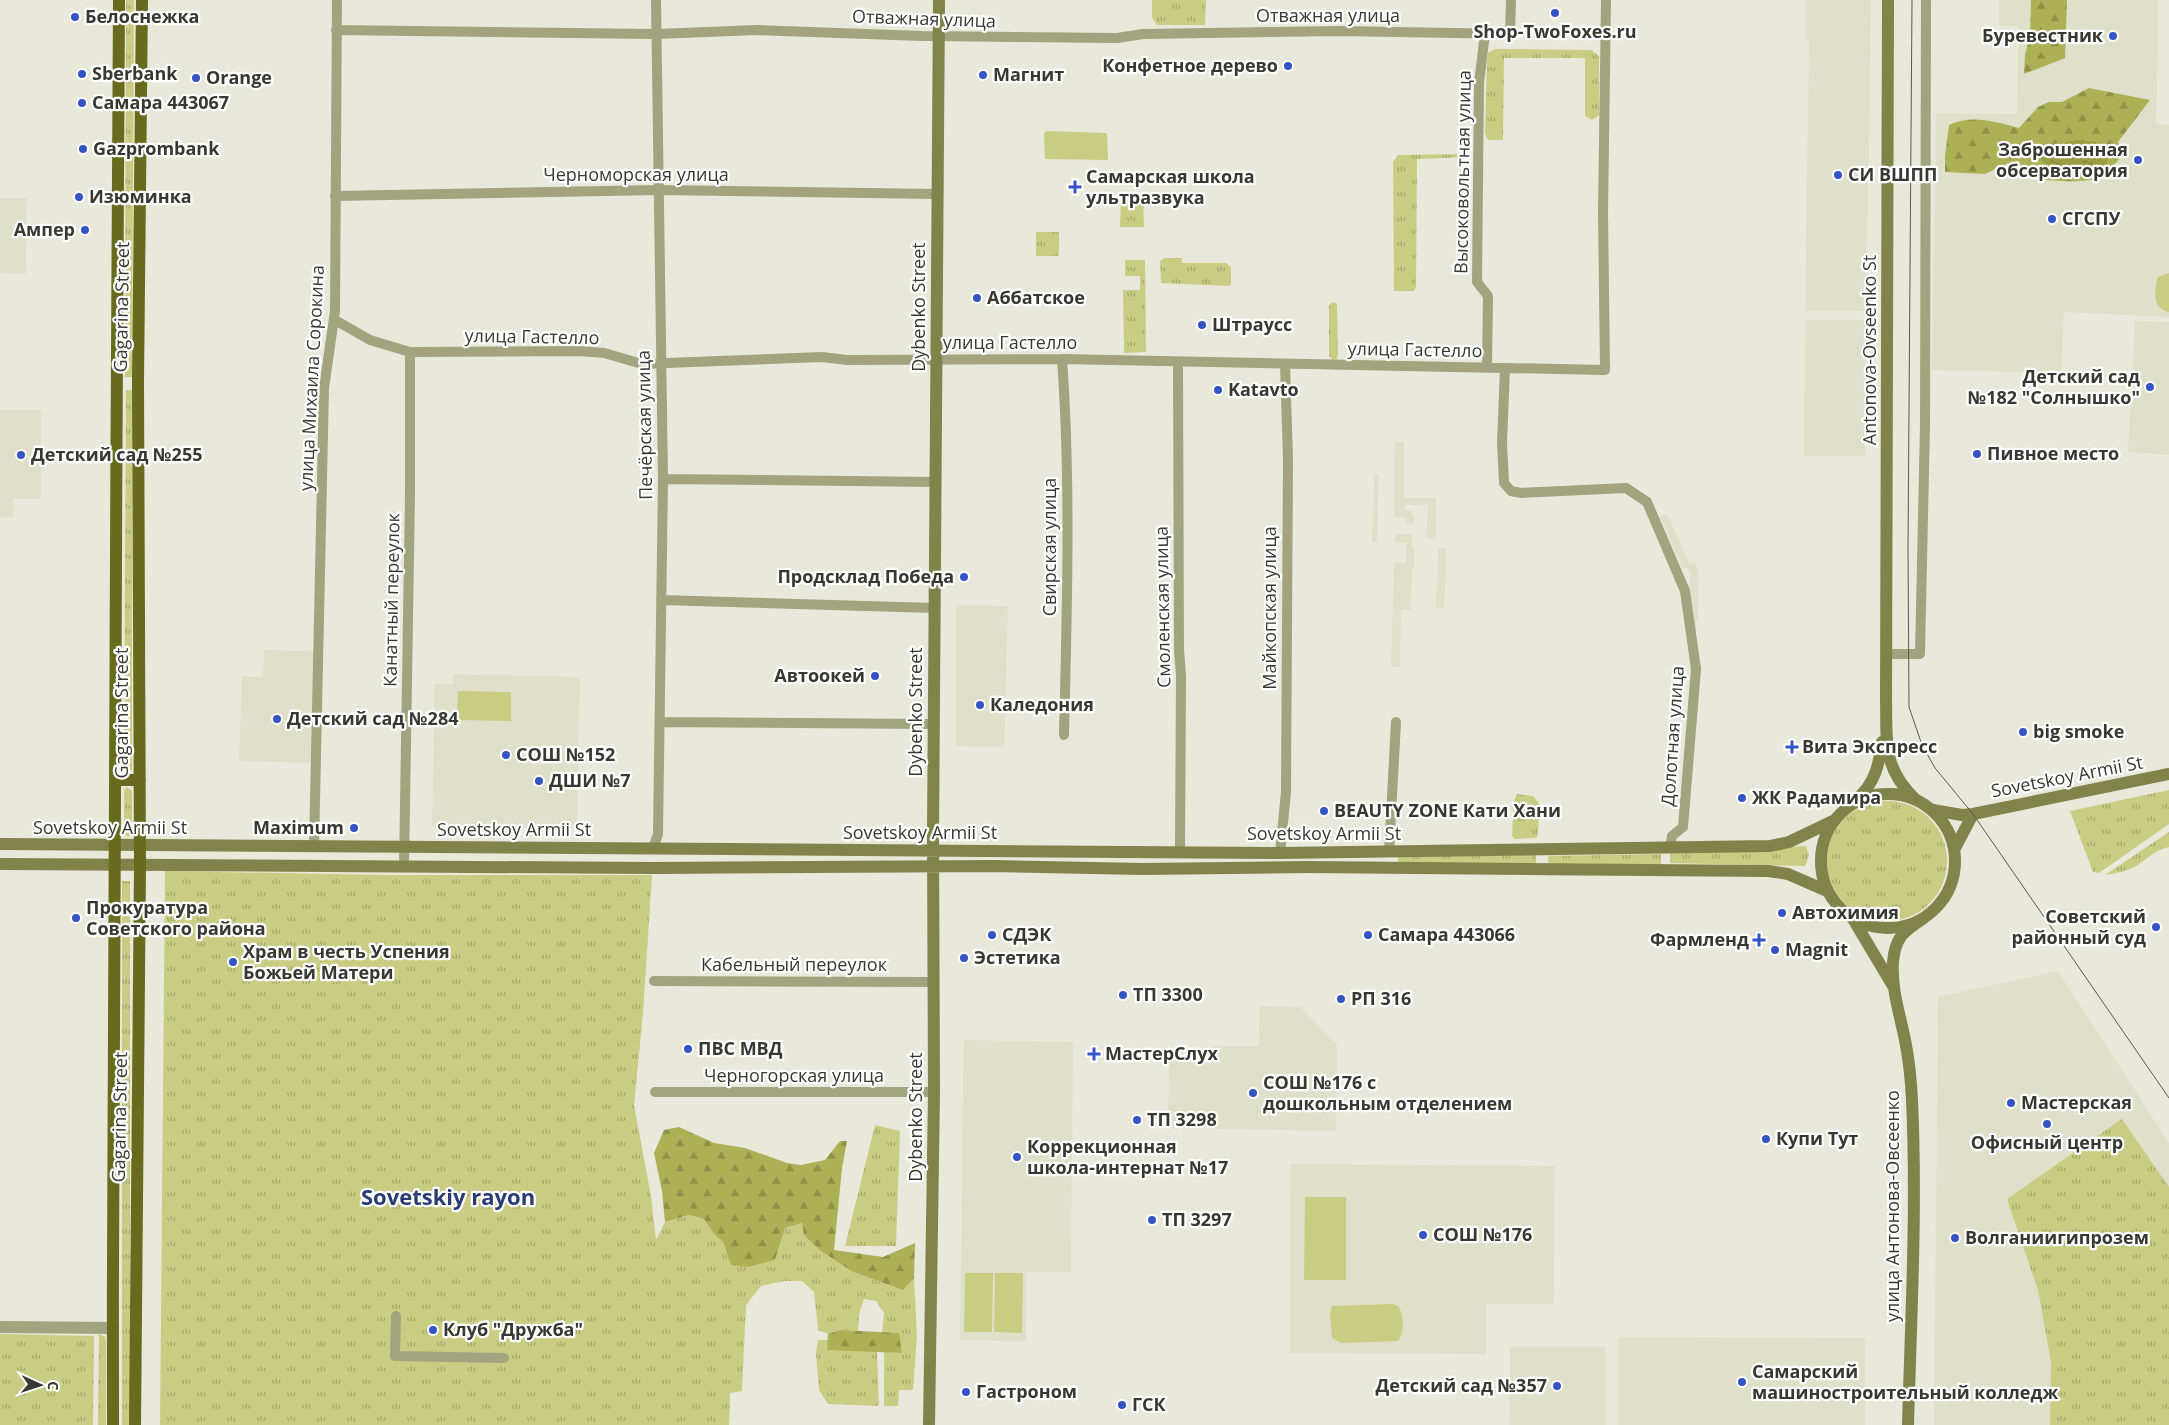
<svg xmlns="http://www.w3.org/2000/svg" width="2169" height="1425" font-family="'Open Sans',sans-serif">
<defs>
<pattern id="grass-tufts" width="24" height="20" patternUnits="userSpaceOnUse" patternTransform="scale(1.25)"><rect width="24" height="20" fill="#c9cd83"/><path d="M3 7l-1-3M5 7V3M7 7l1-3M15 17l-1-3M17 17v-4M19 17l1-3" fill="none" stroke="#a4a76c"/></pattern>
<pattern id="forest-firs" width="22" height="20" patternUnits="userSpaceOnUse" patternTransform="scale(1.25)"><rect width="22" height="20" fill="#adb156"/><path d="M5 1l3.5 6h-7zM16 11l3.5 6h-7z" fill="#8e9148"/></pattern>
<pattern id="water-ripples" width="26" height="14" patternUnits="userSpaceOnUse" patternTransform="scale(1.25)"><rect width="26" height="14" fill="#9a9d41"/><path d="M2 4q2-2 4 0t4 0M15 11q2-2 4 0t4 0" fill="none" stroke="#7e8137"/></pattern>
</defs>
<rect width="100%" height="100%" fill="#e8e9da"/>
<!-- built -->
<path fill="#dee0ca" d="M1805,0H1871L1866,311H1805L1809,39H1805Z
M1999,0H2158L2156,124L2169,125V317L2064,312L2061,373L1932,370L1936,113L2017,114L2018,26H1999Z
M0,198H27L26,274L0,273Z
M1805,320H1866L1865,456H1804Z
M2135,321L2169,322V455L2128,452Z
M0,410H41V499H13V517H0Z
M1395,442H1404V498H1436V539H1427L1428,505H1405V510L1411,511V515H1414V524L1406,523L1405,518L1394,517Z
M1374,474H1379L1377,542H1372Z
M1667,514L1690,564L1695,563L1699,572L1698,621H1696V631L1690,630V573L1687,568L1683,569L1660,516Z
M1395,534H1412V548H1414V568L1412,569L1411,610H1401L1400,667H1391L1394,563H1406V543L1395,542Z
M1438,548H1446L1444,608L1436,607Z
M956,605L1008,606L1004,747L956,746Z
M264,650L316,651L313,763L239,761L242,676L263,677Z
M453,674L580,677L577,829L432,826L435,684H453Z
M2058,971L2169,1143V1425H1934L1938,997Z
M1260,1006L1300,1007L1337,1045L1336,1131L1168,1128L1169,1057L1211,1058L1212,1046H1259Z
M964,1040L1073,1042L1071,1272H1027L1026,1341L960,1340Z
M1291,1164L1555,1166L1554,1304H1486V1354L1290,1353Z
M1619,1337L1865,1338V1425H1619Z
M1510,1347H1605V1425H1509Z"/>
<!-- grass -->
<path fill="url(#grass-tufts)" d="M126,0H134L132,377H125Z
M1152,0H1206L1205,25H1157L1152,18Z
M1495,49L1591,50L1599,56V115L1592,120L1585,116V58H1504L1503,140H1488L1485,133L1487,60L1488,53Z
M1468,154V157L1417,159L1416,287L1414,291H1394L1393,162L1398,155Z
M1137,193L1143,195L1144,227H1120L1121,195Z
M1036,232H1059V256H1036Z
M1164,258H1182V263H1226L1231,267V284L1229,286L1161,283L1160,261Z
M1125,260H1145L1146,352L1124,353L1123,290H1140V276H1125Z
M1334,302L1337,304L1338,354L1337,359L1333,360L1329,356V306L1331,303Z
M126,390H132V770L128,773L124,770Z
M127,787L132,791V834L128,837L124,834V790Z
M2169,790V824L2099,873L2093,872L2070,811Z
M1517,794L1533,796L1539,803L1538,833L1537,837L1535,838L1515,839L1512,836L1514,801Z
M1827 861a60 60 0 1 1 120 0a60 60 0 1 1-120 0Z
M2169,832V847C2155,850 2150,857 2139,864C2130,871 2116,873 2105,875Z
M1806,846L1809,855L1805,866L1670,863V852Z
M1536,854V868H1398V856Z
M1661,854V867L1549,868L1548,856Z
M165,871L386,875H652L643,1013L634,1105L651,1196L656,1240L665,1222L689,1215L704,1219L714,1234L723,1242L731,1265L775,1260L785,1228L802,1223L853,1272L903,1290L914,1278L917,1336L913,1390H899L898,1406H884V1352L902,1353L899,1334L882,1332L884,1313L876,1301L864,1299L859,1314L858,1331L840,1330L828,1334L818,1330L814,1292L802,1281H784L761,1286L746,1305L742,1391L730,1393L729,1425H160Z
M122,881H130V1425H122Z
M2122,1119L2169,1187V1425H2050L2051,1362L2038,1290L2007,1199Z
M875,1125L900,1131L896,1246H845Z
M0,1334L94,1336L93,1425H0Z
M99,1334L105,1337L106,1343V1425H98Z
M818,1340H828L827,1350L877,1351L879,1406L828,1404L819,1390L816,1353Z"/>
<!-- forest -->
<path fill="url(#forest-firs)" d="M2031,0H2067L2065,58L2024,74L2025,55L2030,34Z
M2089,88L2150,100L2118,142L2122,154C2116,165 2108,172 2097,178C2085,184 2030,181 2019,174C2015,172 2011,167 2008,163L1985,174L1945,172V156L1949,125C1971,114 1996,122 2019,128L2038,107L2049,102H2062Z
M679,1127L714,1143L745,1148L787,1163L801,1165L825,1160L840,1141H847L842,1168L834,1250L883,1257L915,1243L914,1278L903,1290L853,1272L820,1250L804,1235L802,1223L785,1228L775,1260L748,1267L731,1265L723,1242L714,1234L704,1219L689,1215L665,1222L662,1191L654,1153L664,1130Z
M840,1330L899,1333L902,1353L827,1350L828,1334Z"/>
<!-- pitch -->
<path fill="#c9cd83" d="M1047,131L1107,133L1108,160L1045,159L1044,133Z
M2169,273V312C2152,309 2154,290 2158,277Z
M458,691L511,692V721L457,720Z
M1305,1197H1346V1280H1304Z
M965,1273H993L992,1332H964Z
M995,1273H1023L1022,1333L994,1332Z
M1393,1304L1398,1306C1404,1314 1405,1333 1398,1341L1341,1343L1332,1338L1330,1314L1332,1306Z"/>
<!-- water -->
<path fill="url(#water-ripples)" d="M2077,140L2096,142L2108,149L2107,164C2089,173 2069,170 2050,169L2042,160L2044,152L2058,144Z"/>
<g fill="none" stroke-linecap="round" stroke-linejoin="round">
<!-- minor -->
<path stroke="#a1a47f" stroke-width="10" d="M336,30L656,34L757,30L922,36L1117,38L1143,34L1339,31L1510,34L1511,0
M1485,33L1479,83L1477,282L1488,296L1487,367
M335,196L660,190L938,194
M335,320L370,340L410,352L579,351L604,353L642,364L822,357L847,360L1062,359L1605,370L1603,212L1606,0
M1062,359C1071,484 1067,610 1064,735
M1178,362L1179,650L1181,676L1180,852
M1505,368L1502,443L1504,483L1511,491L1521,493L1626,488L1647,502L1685,591L1696,669L1683,827L1672,836L1670,848
M663,479L936,482
M661,600L935,608
M1886,654H1920L1925,425L1926,0
M660,722L934,724
M314,847L324,388L335,311L337,0
M653,848L658,834L663,479L656,0
M1389,852L1396,722
M1280,853L1286,792L1288,459L1285,364
M404,867L410,494V352
M654,981L934,982
M655,1092H934
M396,1316L395,1356L504,1358"/>
<!-- tertiary -->
<path stroke="#a1a47f" stroke-width="12" d="M0,1327L113,1328"/>
<!-- secondary -->
<path stroke="#80834a" stroke-width="12" d="M1888,0L1886,699C1887,742 1882,767 1915,799
M1821 861a67 67 0 1 1 134 0a67 67 0 1 1-134 0Z
M1857,799C1875,783 1879,765 1882,742
M1933,810L1962,815L1973,814L2169,774
M0,844L1280,853L1770,846L1789,842L1833,821
M1954,850L1973,814
M0,864L652,868L995,866L1143,869L1308,867L1768,871L1788,874L1827,891
M1853,919L1893,986
M929,1425L934,1092L933,835L939,0
M1908,1425C1911,1317 1917,1208 1912,1100C1911,1079 1909,1060 1905,1040C1900,1015 1891,988 1893,962C1895,937 1904,931 1924,918"/>
<!-- primary -->
<path stroke="#686a1d" stroke-width="12" d="M116,780H140
M113,1425C112,950 117,475 119,0
M135,1425L140,866L138,381L142,0"/>
<!-- tram -->
<path stroke="#585951" stroke-width="1" d="M1912,0L1908,548L1909,707L1922,745L1935,768L1973,814L2169,1098"/>
</g>
<!-- markers -->
<g fill="#3453c4" stroke="#fff" stroke-width="2">
<circle cx="1555" cy="13" r="5"/>
<circle cx="75" cy="17" r="5"/>
<circle cx="2113" cy="36" r="5"/>
<circle cx="1288" cy="66" r="5"/>
<circle cx="82" cy="74" r="5"/>
<circle cx="983" cy="75" r="5"/>
<circle cx="196" cy="78" r="5"/>
<circle cx="82" cy="103" r="5"/>
<circle cx="83" cy="149" r="5"/>
<circle cx="2138" cy="160" r="5"/>
<circle cx="1838" cy="175" r="5"/>
<path d="M1072.5 179.5h5v5h5v5h-5v5h-5v-5h-5v-5h5z"/>
<circle cx="79" cy="197" r="5"/>
<circle cx="2052" cy="219" r="5"/>
<circle cx="85" cy="230" r="5"/>
<circle cx="977" cy="298" r="5"/>
<circle cx="1202" cy="325" r="5"/>
<circle cx="2150" cy="387" r="5"/>
<circle cx="1218" cy="390" r="5"/>
<circle cx="1977" cy="454" r="5"/>
<circle cx="21" cy="455" r="5"/>
<circle cx="964" cy="577" r="5"/>
<circle cx="875" cy="676" r="5"/>
<circle cx="980" cy="705" r="5"/>
<circle cx="277" cy="719" r="5"/>
<circle cx="2023" cy="732" r="5"/>
<path d="M1789.5 739.5h5v5h5v5h-5v5h-5v-5h-5v-5h5z"/>
<circle cx="506" cy="755" r="5"/>
<circle cx="539" cy="781" r="5"/>
<circle cx="1742" cy="798" r="5"/>
<circle cx="1324" cy="811" r="5"/>
<circle cx="354" cy="828" r="5"/>
<circle cx="1782" cy="913" r="5"/>
<circle cx="76" cy="918" r="5"/>
<circle cx="2156" cy="927" r="5"/>
<circle cx="992" cy="935" r="5"/>
<circle cx="1368" cy="935" r="5"/>
<path d="M1756.5 932.5h5v5h5v5h-5v5h-5v-5h-5v-5h5z"/>
<circle cx="1775" cy="950" r="5"/>
<circle cx="964" cy="958" r="5"/>
<circle cx="233" cy="962" r="5"/>
<circle cx="1123" cy="995" r="5"/>
<circle cx="1341" cy="999" r="5"/>
<circle cx="688" cy="1049" r="5"/>
<path d="M1091.5 1046.5h5v5h5v5h-5v5h-5v-5h-5v-5h5z"/>
<circle cx="1253" cy="1093" r="5"/>
<circle cx="2011" cy="1103" r="5"/>
<circle cx="1137" cy="1120" r="5"/>
<circle cx="2047" cy="1124" r="5"/>
<circle cx="1766" cy="1139" r="5"/>
<circle cx="1017" cy="1157" r="5"/>
<circle cx="1152" cy="1220" r="5"/>
<circle cx="1423" cy="1235" r="5"/>
<circle cx="1955" cy="1238" r="5"/>
<circle cx="433" cy="1330" r="5"/>
<circle cx="1742" cy="1382" r="5"/>
<circle cx="1557" cy="1386" r="5"/>
<circle cx="966" cy="1392" r="5"/>
<circle cx="1122" cy="1405" r="5"/>
</g>
<g text-anchor="middle" stroke-width="4.5" stroke-linejoin="round" paint-order="stroke">
<!-- street labels -->
<g font-size="18" fill="#373832" stroke="#fff">
<text x="1328" y="22">Отважная улица</text>
<text transform="translate(924 19) rotate(2)" y="6">Отважная улица</text>
<text transform="translate(1463 172) rotate(-89)" y="6">Высоковольтная улица</text>
<text x="636" y="181">Черноморская улица</text>
<text transform="translate(122 307) rotate(-89)" y="6">Gagarina Street</text>
<text transform="translate(919 307) rotate(-90)" y="6">Dybenko Street</text>
<text transform="translate(532 337) rotate(1)" y="6">улица Гастелло</text>
<text x="1010" y="349">улица Гастелло</text>
<text transform="translate(1415 350) rotate(1)" y="6">улица Гастелло</text>
<text transform="translate(1870 350) rotate(-90)" y="6">Antonova-Ovseenko St</text>
<text transform="translate(312 378) rotate(-87)" y="6">улица Михаила Сорокина</text>
<text transform="translate(645 425) rotate(-91)" y="6">Печёрская улица</text>
<text transform="translate(1050 547) rotate(-90)" y="6">Свирская улица</text>
<text transform="translate(392 600) rotate(-89)" y="6">Канатный переулок</text>
<text transform="translate(1163 607) rotate(-91)" y="6">Смоленская улица</text>
<text transform="translate(1270 608) rotate(-90)" y="6">Майкопская улица</text>
<text transform="translate(916 712) rotate(-90)" y="6">Dybenko Street</text>
<text transform="translate(122 713) rotate(-90)" y="6">Gagarina Street</text>
<text transform="translate(1673 736) rotate(-86)" y="6">Долотная улица</text>
<text transform="translate(2067 777) rotate(-11)" y="6">Sovetskoy Armii St</text>
<text x="110" y="834">Sovetskoy Armii St</text>
<text x="514" y="836">Sovetskoy Armii St</text>
<text x="920" y="839">Sovetskoy Armii St</text>
<text x="1324" y="840">Sovetskoy Armii St</text>
<text x="794" y="971">Кабельный переулок</text>
<text x="794" y="1082">Черногорская улица</text>
<text transform="translate(120 1117) rotate(-89)" y="6">Gagarina Street</text>
<text transform="translate(916 1117) rotate(-90)" y="6">Dybenko Street</text>
<text transform="translate(1893 1206) rotate(-90)" y="6">улица Антонова-Овсеенко</text>
</g>
<!-- poi labels -->
<g font-size="18" font-weight="bold" fill="#373832" stroke="#fff" text-anchor="start">
<text x="85" y="23">Белоснежка</text>
<text x="1555" y="38" text-anchor="middle">Shop-TwoFoxes.ru</text>
<text x="2103" y="42" text-anchor="end">Буревестник</text>
<text x="1278" y="72" text-anchor="end">Конфетное дерево</text>
<text x="92" y="80">Sberbank</text>
<text x="993" y="81">Магнит</text>
<text x="206" y="84">Orange</text>
<text x="92" y="109">Самара 443067</text>
<text x="93" y="155">Gazprombank</text>
<text x="2128" y="156" text-anchor="end">Заброшенная<tspan x="2128" dy="21">обсерватория</tspan></text>
<text x="1848" y="181">СИ ВШПП</text>
<text x="1086" y="183">Самарская школа<tspan x="1086" dy="21">ультразвука</tspan></text>
<text x="89" y="203">Изюминка</text>
<text x="2062" y="225">СГСПУ</text>
<text x="75" y="236" text-anchor="end">Ампер</text>
<text x="987" y="304">Аббатское</text>
<text x="1212" y="331">Штраусс</text>
<text x="2140" y="383" text-anchor="end">Детский сад<tspan x="2140" dy="21">№182 "Солнышко"</tspan></text>
<text x="1228" y="396">Katavto</text>
<text x="1987" y="460">Пивное место</text>
<text x="31" y="461">Детский сад №255</text>
<text x="954" y="583" text-anchor="end">Продсклад Победа</text>
<text x="865" y="682" text-anchor="end">Автоокей</text>
<text x="990" y="711">Каледония</text>
<text x="287" y="725">Детский сад №284</text>
<text x="2033" y="738">big smoke</text>
<text x="1802" y="753">Вита Экспресс</text>
<text x="516" y="761">СОШ №152</text>
<text x="549" y="787">ДШИ №7</text>
<text x="1752" y="804">ЖК Радамира</text>
<text x="1334" y="817">BEAUTY ZONE Кати Хани</text>
<text x="344" y="834" text-anchor="end">Maximum</text>
<text x="86" y="914">Прокуратура<tspan x="86" dy="21">Советского района</tspan></text>
<text x="1792" y="919">Автохимия</text>
<text x="2146" y="923" text-anchor="end">Советский<tspan x="2146" dy="21">районный суд</tspan></text>
<text x="1002" y="941">СДЭК</text>
<text x="1378" y="941">Самара 443066</text>
<text x="1749" y="946" text-anchor="end">Фармленд</text>
<text x="1785" y="956">Magnit</text>
<text x="243" y="958">Храм в честь Успения<tspan x="243" dy="21">Божьей Матери</tspan></text>
<text x="974" y="964">Эстетика</text>
<text x="1133" y="1001">ТП 3300</text>
<text x="1351" y="1005">РП 316</text>
<text x="698" y="1055">ПВС МВД</text>
<text x="1105" y="1060">МастерСлух</text>
<text x="1263" y="1089">СОШ №176 с<tspan x="1263" dy="21">дошкольным отделением</tspan></text>
<text x="2021" y="1109">Мастерская</text>
<text x="1147" y="1126">ТП 3298</text>
<text x="1776" y="1145">Купи Тут</text>
<text x="2047" y="1149" text-anchor="middle">Офисный центр</text>
<text x="1027" y="1153">Коррекционная<tspan x="1027" dy="21">школа-интернат №17</tspan></text>
<text x="1162" y="1226">ТП 3297</text>
<text x="1433" y="1241">СОШ №176</text>
<text x="1965" y="1244">Волганиигипрозем</text>
<text x="443" y="1336">Клуб "Дружба"</text>
<text x="1752" y="1378">Самарский<tspan x="1752" dy="21">машиностроительный колледж</tspan></text>
<text x="1547" y="1392" text-anchor="end">Детский сад №357</text>
<text x="976" y="1398">Гастроном</text>
<text x="1132" y="1411">ГСК</text>
</g>
<!-- district labels -->
<g font-size="22" font-weight="bold" fill="#283b73" stroke="#fff">
<text x="448" y="1205">Sovetskiy rayon</text>
</g>
</g>
<!-- north arrow -->
<g transform="translate(40 1385) rotate(93)" stroke="#ffffff" stroke-width="4" paint-order="stroke">
<path d="M0-4L9 19L0 12L-9 19Z" fill="#373832"/>
<text y="-8" font-size="14" font-weight="bold" text-anchor="middle" fill="#373832">С</text>
</g>
</svg>
